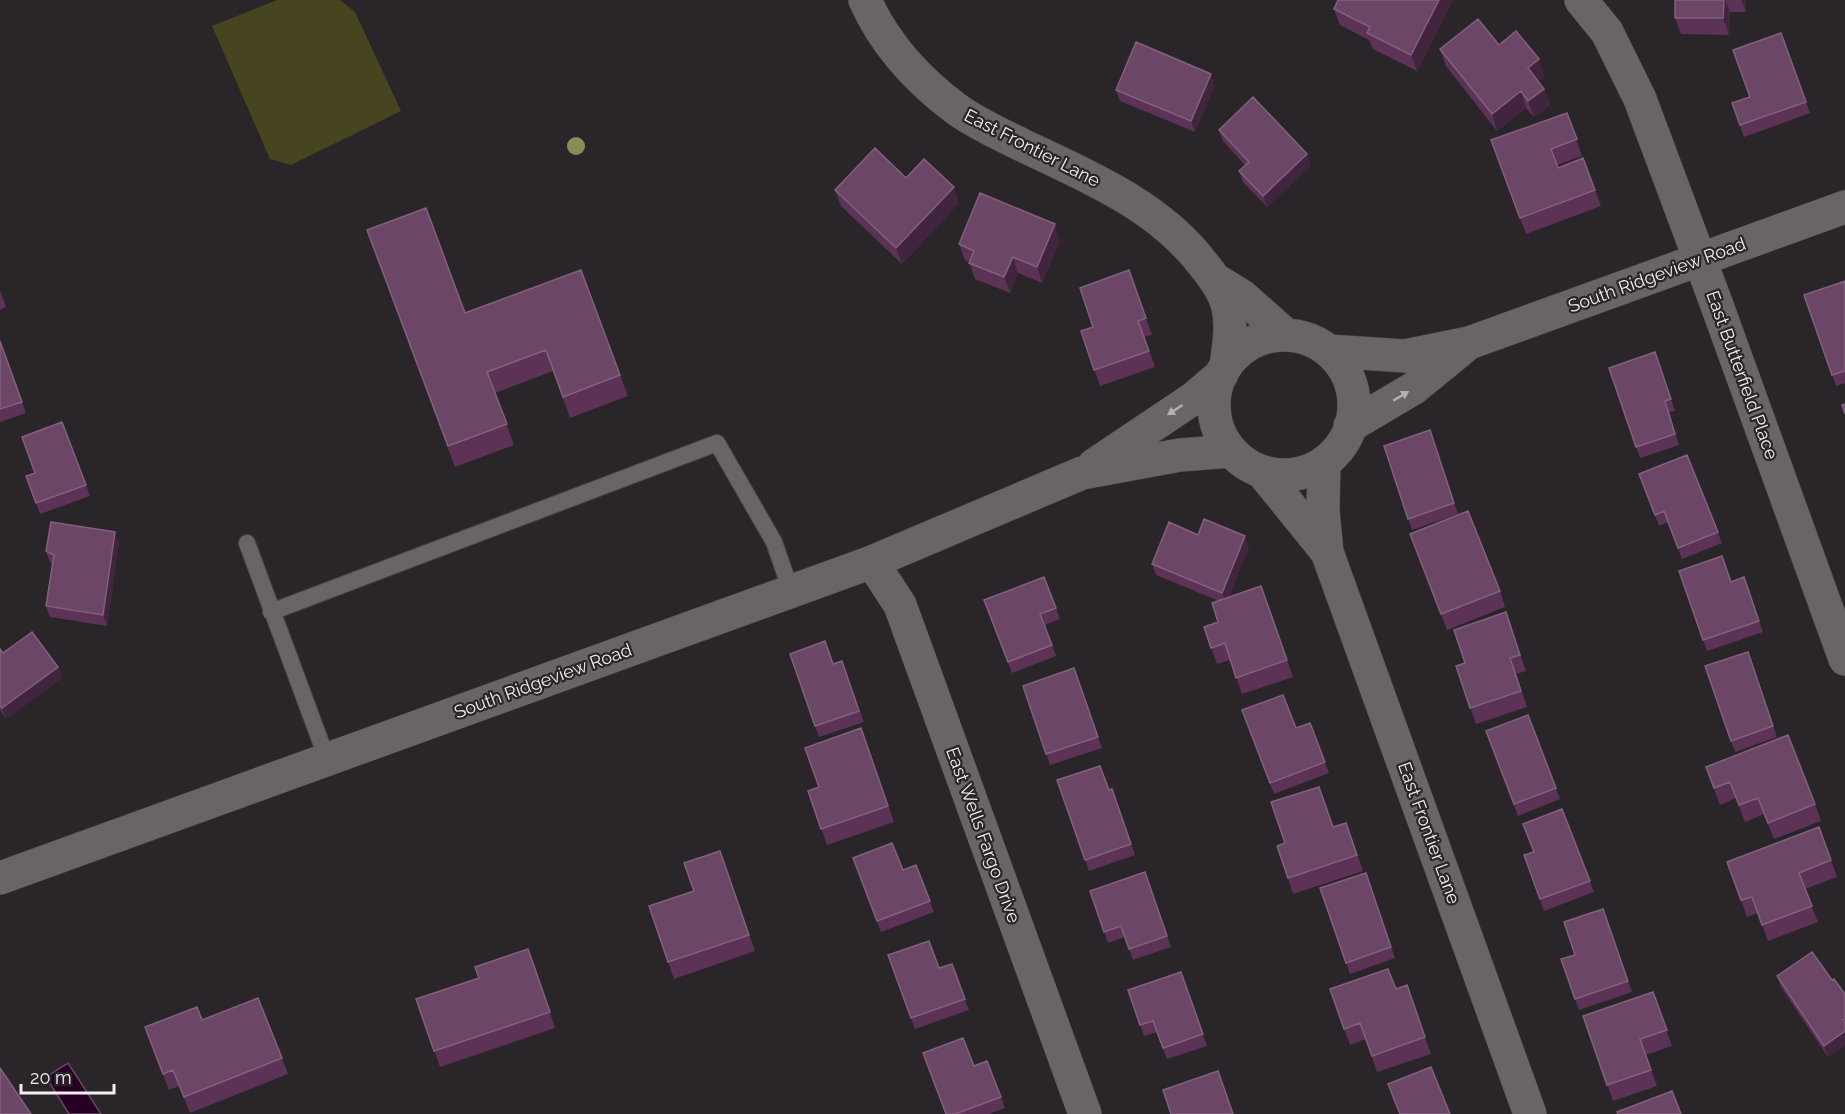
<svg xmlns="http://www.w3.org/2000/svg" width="1845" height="1114" font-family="Raleway,sans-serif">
<rect width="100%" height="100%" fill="#292528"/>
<!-- green -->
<path fill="#464520" d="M277,0H340L355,12L401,111L291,165L270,159L212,26Z"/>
<!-- water -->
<path fill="#270023" stroke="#644761" stroke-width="1.5" d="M68,1063L101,1114H69L46,1077Z"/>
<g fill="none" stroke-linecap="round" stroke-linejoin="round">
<defs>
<path id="service" d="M247,543L327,759
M271,612L717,443L774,542L791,591"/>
<path id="minor" d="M865,0C884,43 918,80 955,108C975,123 1000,134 1022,145C1087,176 1158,205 1203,264C1213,276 1224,291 1228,307C1232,327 1229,345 1226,366
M1581,0L1607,32L1640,99L1715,300L1845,659
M1216,280L1242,296L1286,335
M1324,463L1323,510L1327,552L1530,1114
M1263,473L1327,552
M872,562L900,605L1085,1114"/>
<path id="secondary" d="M1214 405a70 70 0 1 1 140 0a70 70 0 1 1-140 0Z
M1329,351L1405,356L1469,343L1845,207
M1350,426L1414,388L1463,348
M1094,465L1194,398L1222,374
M0,878L872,562L1082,473L1180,455L1231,451"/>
</defs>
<!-- service casing -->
<use href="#service" stroke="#484447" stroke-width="18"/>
<!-- minor casing -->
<use href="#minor" stroke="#484447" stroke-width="34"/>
<!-- secondary casing -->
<use href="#secondary" stroke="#484447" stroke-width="34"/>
<!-- service -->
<use href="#service" stroke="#696468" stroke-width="16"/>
<!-- minor -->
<use href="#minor" stroke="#696468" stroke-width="33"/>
<!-- secondary -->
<use href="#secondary" stroke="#696468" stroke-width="33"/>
</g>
<!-- trees -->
<circle fill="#8d8b58" cx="576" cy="146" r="9"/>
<!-- wall -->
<path fill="#5c3257" d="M1338,0H1453L1417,71L1373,49L1369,40L1340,25L1334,9Z
M1675,0H1746V12H1730L1729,35L1681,34L1675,18Z
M1781,33L1810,113L1744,137L1732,103L1750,97Z
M1499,45L1545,76L1538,81L1544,89L1550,105L1534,117L1526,108L1497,131L1446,66L1440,49Z
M1215,85L1195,132L1120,101L1116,90Z
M1567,113L1582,156L1557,165L1558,168L1583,158L1601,206L1526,234L1491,140Z
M1219,130L1307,154L1311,165L1267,207L1243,182L1239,171L1245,165L1223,141Z
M906,178L959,203L902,264L841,206L835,190Z
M367,230L465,313L581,270L628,396L570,418L553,371L495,393L514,445L455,467Z
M1060,241L1042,283L1018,273L1010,293L975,279L969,262L965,260L959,244Z
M1129,270L1152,335L1144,337L1155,367L1100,386L1081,331L1093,327Z
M1845,281V383L1836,386L1804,295Z
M0,290L6,307L0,310Z
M0,341L26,413L0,422Z
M1655,352L1675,411L1669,412L1679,445L1640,458L1609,368Z
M62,422L90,496L40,514L26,476L35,473Z
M1430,430L1458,514L1412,530L1384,446Z
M1687,455L1722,543L1682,559L1668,522L1659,526L1639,474Z
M1198,535L1249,547L1229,597L1261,586L1293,677L1242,694L1230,660L1217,664L1204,627L1218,622L1219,601L1156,575L1152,564Z
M119,543L107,626L50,617L46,606L52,564L50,562L46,551Z
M1416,550L1500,591L1505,607L1447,630Z
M1679,571L1731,582L1744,577L1763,632L1707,651Z
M1044,577L1060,619L1045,625L1056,656L1012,673L984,600Z
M1506,612L1526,671L1516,674L1527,707L1476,724L1456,666L1465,663Z
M0,649L3,653L58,667L62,678L6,719L0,710Z
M1748,652L1777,737L1735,752L1705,666Z
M790,654L833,664L842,661L864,722L819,737Z
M1074,668L1102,748L1050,765L1023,686Z
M1242,710L1296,728L1310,723L1329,773L1274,794Z
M1528,715L1560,799L1518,816L1486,731Z
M861,728L894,822L827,845L808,791L819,787Z
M1706,767L1815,804L1821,821L1774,839L1764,814L1745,822L1736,798L1720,805Z
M1057,780L1109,790L1112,789L1135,855L1089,871Z
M1562,809L1594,892L1544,911L1524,855L1534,852Z
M1333,827L1352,839L1363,871L1293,894L1288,878Z
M1819,827L1837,877L1805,889L1818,922L1768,941L1758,913L1747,917L1727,862Z
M720,851L755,951L674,979L649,906L694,891Z
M853,858L903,870L916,865L934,912L881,932Z
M1145,872L1171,947L1133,960L1125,937L1108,943L1090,891Z
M1366,873L1395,958L1350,974L1320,888Z
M1603,909L1632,992L1579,1010L1561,959L1575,955Z
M888,955L939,968L952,964L969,1010L915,1029Z
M534,965L555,1028L440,1067L416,999Z
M1181,972L1207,1046L1167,1059L1157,1032L1144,1036L1128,990Z
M1777,976L1832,980L1845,994V1045L1828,1057L1781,987Z
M1407,985L1431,1054L1377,1072L1366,1039L1350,1045L1344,1029L1396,989Z
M1653,992L1672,1046L1646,1055L1657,1086L1613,1101L1583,1016Z
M202,1020L282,1058L288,1074L190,1113L179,1086L169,1090L145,1027Z
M987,1061L1005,1108L989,1114H946L974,1066Z"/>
<!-- shaded-wall -->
<path fill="#41243d" d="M1439,0H1453L1417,71L1411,55Z
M1724,0H1725L1730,12L1729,35L1723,18Z
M1741,0H1746V12Z
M1539,59L1545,76L1533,84L1528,68Z
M1211,74L1215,85L1195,132L1191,121Z
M1544,89L1550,105L1534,117L1528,101Z
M1521,91L1526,108L1497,131L1492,114Z
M1307,154L1311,165L1267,207L1263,196Z
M954,187L959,203L902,264L896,248Z
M1055,224L1060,241L1042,283L1037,267Z
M1013,257L1018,273L1010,293L1004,277Z
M115,532L119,543L107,626L103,615Z
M1245,536L1249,547L1226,604L1222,593Z
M58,667L62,678L6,719L2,708Z
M1845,1031V1045L1828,1057L1824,1046Z"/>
<!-- building -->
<path fill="#6c4667" stroke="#81617d" stroke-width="1.5" d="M1338,0H1439L1411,55L1367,33L1370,27L1334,9Z
M1675,0H1724L1723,18H1675Z
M1478,19L1499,45L1516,31L1539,59L1528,68L1544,89L1528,101L1521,91L1492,114L1440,49Z
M1781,33L1806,102L1740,125L1732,103L1750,97L1733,50Z
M1136,42L1211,74L1191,121L1116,90Z
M1253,97L1307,154L1263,196L1239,171L1249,162L1219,130Z
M1567,113L1577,139L1551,149L1558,168L1583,158L1595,190L1520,218L1491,140Z
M875,148L906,178L924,159L954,187L896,248L835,190Z
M980,193L1055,224L1037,267L1013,257L1004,277L969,263L974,251L959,244Z
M426,208L465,313L581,270L620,375L563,397L546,350L487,372L507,424L448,446L367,230Z
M1129,270L1146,318L1138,321L1149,351L1094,370L1081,331L1093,327L1080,288Z
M1845,281V371L1832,375L1804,295Z
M0,341L22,402L0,409Z
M1655,352L1671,399L1665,401L1675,434L1636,447L1609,368Z
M1845,404V414L1842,405Z
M62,422L86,485L36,503L26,476L35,473L22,437Z
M1430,430L1454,503L1408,519L1384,446Z
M1687,455L1718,532L1678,548L1664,511L1655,515L1639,474Z
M1468,511L1500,591L1441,614L1410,534Z
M1204,519L1245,536L1222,593L1152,564L1169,522L1198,535Z
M51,522L115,532L103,615L46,606L54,555L46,551Z
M1722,556L1731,582L1744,577L1759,621L1703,640L1679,571Z
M1044,577L1056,608L1040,614L1052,645L1008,662L984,600Z
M1261,586L1287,660L1236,678L1225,643L1211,648L1204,627L1218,622L1212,603Z
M1506,612L1520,655L1510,658L1521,691L1470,708L1456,666L1465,663L1454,630Z
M32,632L58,667L2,708L0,705V649L3,653Z
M825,641L833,664L842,661L859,711L815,726L790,654Z
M1748,652L1773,726L1731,741L1705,666Z
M1074,668L1098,737L1046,754L1023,686Z
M1283,695L1296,728L1310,723L1325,762L1270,783L1242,710Z
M1528,715L1556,788L1514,804L1486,731Z
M861,728L888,806L821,829L808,791L819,787L805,748Z
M1788,735L1815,804L1768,823L1758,798L1739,805L1730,782L1714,788L1706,767Z
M1100,766L1109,790L1112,789L1131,844L1085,860L1057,780Z
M1319,787L1333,827L1346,823L1357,855L1288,878L1277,846L1285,843L1271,802Z
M1562,809L1590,881L1540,899L1524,855L1534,852L1523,824Z
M1819,827L1831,860L1799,873L1812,906L1762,925L1752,897L1741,900L1727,862Z
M892,843L903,870L916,865L930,901L877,921L853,858Z
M720,851L749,935L668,962L649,906L694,891L684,863Z
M1145,872L1167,936L1129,949L1121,926L1104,932L1090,891Z
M1366,873L1391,947L1346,963L1320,888Z
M1603,909L1628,981L1575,999L1561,959L1575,955L1564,922Z
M929,941L939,968L952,964L965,999L911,1018L888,955Z
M528,949L550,1012L434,1051L416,999L479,978L475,967Z
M1812,952L1832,980L1834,979L1845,994V1019L1843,1020L1845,1023V1031L1824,1046L1777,976Z
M1388,969L1396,989L1407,985L1425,1037L1372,1056L1360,1023L1344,1029L1330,989Z
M1181,972L1203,1034L1163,1048L1153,1021L1140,1025L1128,990Z
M1653,992L1667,1030L1640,1039L1651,1070L1607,1085L1583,1016Z
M258,998L282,1058L184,1097L173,1070L163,1074L145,1027L197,1007L202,1020Z
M963,1038L974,1066L987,1061L1001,1097L955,1114H946L923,1053Z
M1431,1067L1450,1114H1400L1388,1084Z
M0,1068L31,1114H0Z
M1218,1071L1233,1114H1171L1163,1090Z
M1672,1091L1681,1114H1618L1617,1112Z"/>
<!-- one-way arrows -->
<defs><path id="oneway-solid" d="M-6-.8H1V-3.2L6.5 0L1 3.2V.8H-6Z" transform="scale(1.5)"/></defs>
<g fill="#b4b0b3">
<use href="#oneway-solid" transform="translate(1401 396) rotate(-31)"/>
<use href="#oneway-solid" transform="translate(1175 410) rotate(147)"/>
</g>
<g text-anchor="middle" stroke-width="4.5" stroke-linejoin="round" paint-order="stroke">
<!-- street labels -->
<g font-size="18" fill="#f1eef1" stroke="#292528">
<text transform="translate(1032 148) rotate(27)" y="6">East Frontier Lane</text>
<text transform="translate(1657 275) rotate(-20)" y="6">South Ridgeview Road</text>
<text transform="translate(1742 375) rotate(70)" y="6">East Butterfield Place</text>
<text transform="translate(543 681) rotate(-20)" y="6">South Ridgeview Road</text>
<text transform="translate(1429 833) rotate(70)" y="6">East Frontier Lane</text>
<text transform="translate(983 835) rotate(70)" y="6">East Wells Fargo Drive</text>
</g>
</g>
<!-- scale -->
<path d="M21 1084v9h93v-9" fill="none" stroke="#f1eef1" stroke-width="3"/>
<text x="30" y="1084" font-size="18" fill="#f1eef1" stroke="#292528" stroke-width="4.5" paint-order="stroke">20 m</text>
</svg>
